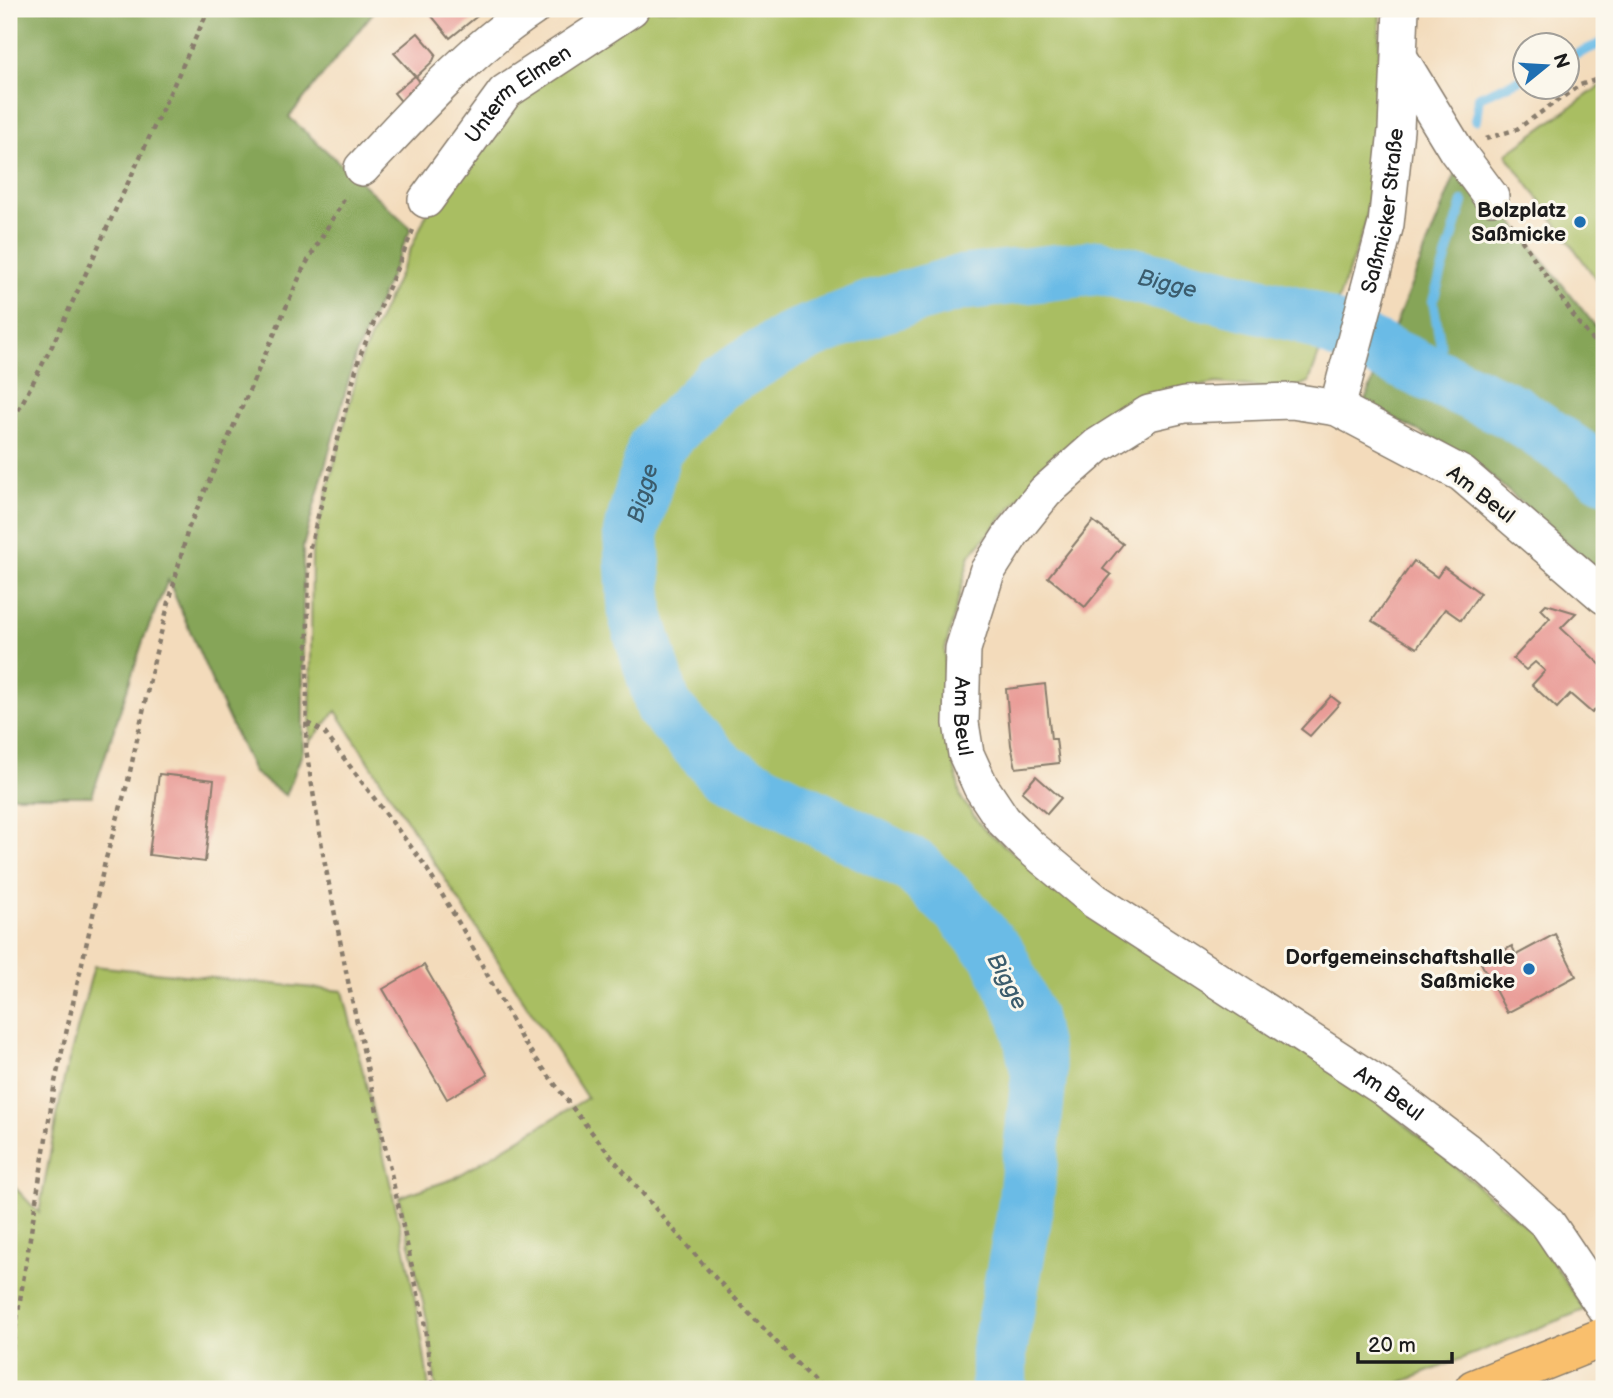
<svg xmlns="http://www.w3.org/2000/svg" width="1613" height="1398" font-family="'Balsamiq Sans',sans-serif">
<rect width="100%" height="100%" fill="#fbf7ec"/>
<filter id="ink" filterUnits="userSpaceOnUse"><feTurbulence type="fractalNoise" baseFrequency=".0143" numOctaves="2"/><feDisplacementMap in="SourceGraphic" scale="14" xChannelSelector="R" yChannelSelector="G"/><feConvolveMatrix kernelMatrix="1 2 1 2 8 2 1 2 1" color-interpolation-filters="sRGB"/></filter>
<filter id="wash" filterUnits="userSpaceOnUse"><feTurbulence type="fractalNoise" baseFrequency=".00686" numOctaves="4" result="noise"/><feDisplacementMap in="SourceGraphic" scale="28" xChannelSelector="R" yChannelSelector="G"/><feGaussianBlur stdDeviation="1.57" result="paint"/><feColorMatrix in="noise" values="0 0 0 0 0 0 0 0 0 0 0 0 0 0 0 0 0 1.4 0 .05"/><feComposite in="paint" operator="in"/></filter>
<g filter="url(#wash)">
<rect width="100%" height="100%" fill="#f3dbbb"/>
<!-- green -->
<path fill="#a9be62" stroke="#626d3f" stroke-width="2" d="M642,9H1380L1378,122L1365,225L1309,382L1289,390L1217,383L1140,397L1037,478L970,555L945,650L946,725L961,798L983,828L1012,852L1375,1100L1533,1232L1584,1310L1385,1389H436L427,1320L399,1197L453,1179L587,1098L336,711L310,742L312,551L361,359L431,204L509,96Z
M1604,83V290L1506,154Z
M94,966L343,991C375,1123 412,1254 429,1389H9V1181L39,1213L64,1079Z"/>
<!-- forest -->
<path fill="#86a558" stroke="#51603a" stroke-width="2" d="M9,9H376L289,117L411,228L355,357L303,547V751L286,796L254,773L223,707L168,580L144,638L92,796H9Z
M1462,158L1604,337V575L1469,457L1364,403Z"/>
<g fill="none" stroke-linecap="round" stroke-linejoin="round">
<!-- stream -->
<path stroke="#6abbe6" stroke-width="10" d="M1568,58L1604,42
M1476,120L1479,97L1526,77
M1430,374L1441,347L1433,301L1463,202"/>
<!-- river -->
<path stroke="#6abbe6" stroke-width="56" id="s1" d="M999,1389V1351L1024,1218L1039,1075L1027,1017L999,956L960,910L915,867L723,771L664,708L636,615L631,533L655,447L717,384L792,339L875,307L960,283L1100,267L1304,316L1513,412L1604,474"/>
</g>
<g id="blocks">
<!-- building -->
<path fill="#e89591" d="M426,9H486L450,38Z
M418,33L436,54L433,61L416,77L426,89L405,106L394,93L415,76L394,53Z
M1093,521L1123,544L1103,569L1111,575L1085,607L1048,577Z
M1414,561L1437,577L1444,567L1480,593L1461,620L1445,609L1417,648L1372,621Z
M1546,604L1576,613L1561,628L1604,668V700L1592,713L1570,694L1557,708L1532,685L1545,671L1535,662L1526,670L1513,659L1550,618L1541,609Z
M1045,684L1051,739H1056L1059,763L1016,768L1011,745L1006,689Z
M1331,696L1340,703L1310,736L1301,729Z
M159,774L214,780L205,862L149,855Z
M1036,776L1061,798L1047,814L1022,792Z
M1555,934L1576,976L1507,1013L1481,963L1512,946L1516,955Z
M424,965L488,1075L447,1099L383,989Z"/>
</g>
</g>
<g filter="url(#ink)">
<use href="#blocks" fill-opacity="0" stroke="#887c6c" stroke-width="2"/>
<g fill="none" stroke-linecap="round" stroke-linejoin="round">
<defs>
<g id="street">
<path d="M1400,58L1456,150L1491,197"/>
<path d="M362,168C415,112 467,52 532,9"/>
<path id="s2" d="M426,200L505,92L631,9"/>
<path id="s3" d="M1337,408L1386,224L1396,130L1401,9"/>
<path id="s4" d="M1604,596L1462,474L1337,408L1292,401L1184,405L1149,413L1097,446L1045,492L1012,533L987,572L963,649L961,723L966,754L981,787L1003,820L1029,846L1095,901L1385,1089L1471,1154L1548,1224L1604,1307"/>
</g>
<path id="highway" d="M1474,1389L1604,1337"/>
</defs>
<!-- street casing -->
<use href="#street" stroke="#887c6c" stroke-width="38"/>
<!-- highway casing -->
<use href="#highway" stroke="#887c6c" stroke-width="41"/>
<!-- path -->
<path stroke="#887c6c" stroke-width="4.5" stroke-dasharray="5 5" stroke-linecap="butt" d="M1486,139L1517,129L1580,85L1604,77
M1510,223L1577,321L1604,354
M413,230L359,358L309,551L306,749L324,859L350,991L424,1320L433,1389
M9,428L52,346L209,9
M307,723L324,732L424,864L466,935L522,1040L578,1115L614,1160L709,1271L821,1389
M9,1369L55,1082L105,862L128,781L155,656L188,529L303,269L346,196"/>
<!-- street -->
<use href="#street" stroke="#fff" stroke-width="35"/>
<!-- highway -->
<use href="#highway" stroke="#f9bf6d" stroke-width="38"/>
</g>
</g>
<!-- markers -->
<g fill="#1f6fb2" stroke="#fbf7ec" stroke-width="2.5">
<circle cx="1580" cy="222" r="7"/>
<circle cx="1529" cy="969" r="7"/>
</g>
<g text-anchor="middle" stroke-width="6" stroke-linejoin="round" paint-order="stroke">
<!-- street labels -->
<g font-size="21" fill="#1c1c1c" stroke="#fbf7ec">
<text dy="7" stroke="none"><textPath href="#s2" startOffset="142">Unterm Elmen</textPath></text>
<text dy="7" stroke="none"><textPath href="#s3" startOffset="203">Saßmicker Straße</textPath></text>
<text transform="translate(1481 494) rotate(38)" y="7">Am Beul</text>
<text dy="7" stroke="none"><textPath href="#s4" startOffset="896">Am Beul</textPath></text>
<text dy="7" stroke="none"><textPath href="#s4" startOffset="1484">Am Beul</textPath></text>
</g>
<!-- poi labels -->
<g font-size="21" font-weight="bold" fill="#1c1c1c" stroke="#fbf7ec" text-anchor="end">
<text x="1566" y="217">Bolzplatz<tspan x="1566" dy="24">Saßmicke</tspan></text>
<text x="1515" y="964">Dorfgemeinschaftshalle<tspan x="1515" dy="24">Saßmicke</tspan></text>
</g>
<!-- water labels -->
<g font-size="23" font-style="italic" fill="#3b5c6d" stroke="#fbf7ec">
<text dy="8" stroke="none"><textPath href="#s1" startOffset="1699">Bigge</textPath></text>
<text dy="8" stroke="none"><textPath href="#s1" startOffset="1088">Bigge</textPath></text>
<text transform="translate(1008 981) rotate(62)" y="8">Bigge</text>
</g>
</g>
<!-- margin -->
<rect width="1613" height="1398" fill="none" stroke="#fbf7ec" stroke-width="35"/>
<!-- north arrow -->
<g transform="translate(1546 66) rotate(72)"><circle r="33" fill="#fbf7ec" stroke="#a29f99" stroke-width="2"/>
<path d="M0-5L12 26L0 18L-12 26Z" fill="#1f6fb2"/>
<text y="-10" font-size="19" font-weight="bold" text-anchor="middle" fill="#1c1c1c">N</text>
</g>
<!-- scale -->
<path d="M1358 1352v10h94v-10" fill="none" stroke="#1c1c1c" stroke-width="3.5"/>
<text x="1368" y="1352" font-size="21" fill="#1c1c1c" stroke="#fbf7ec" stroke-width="5" paint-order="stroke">20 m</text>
</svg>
